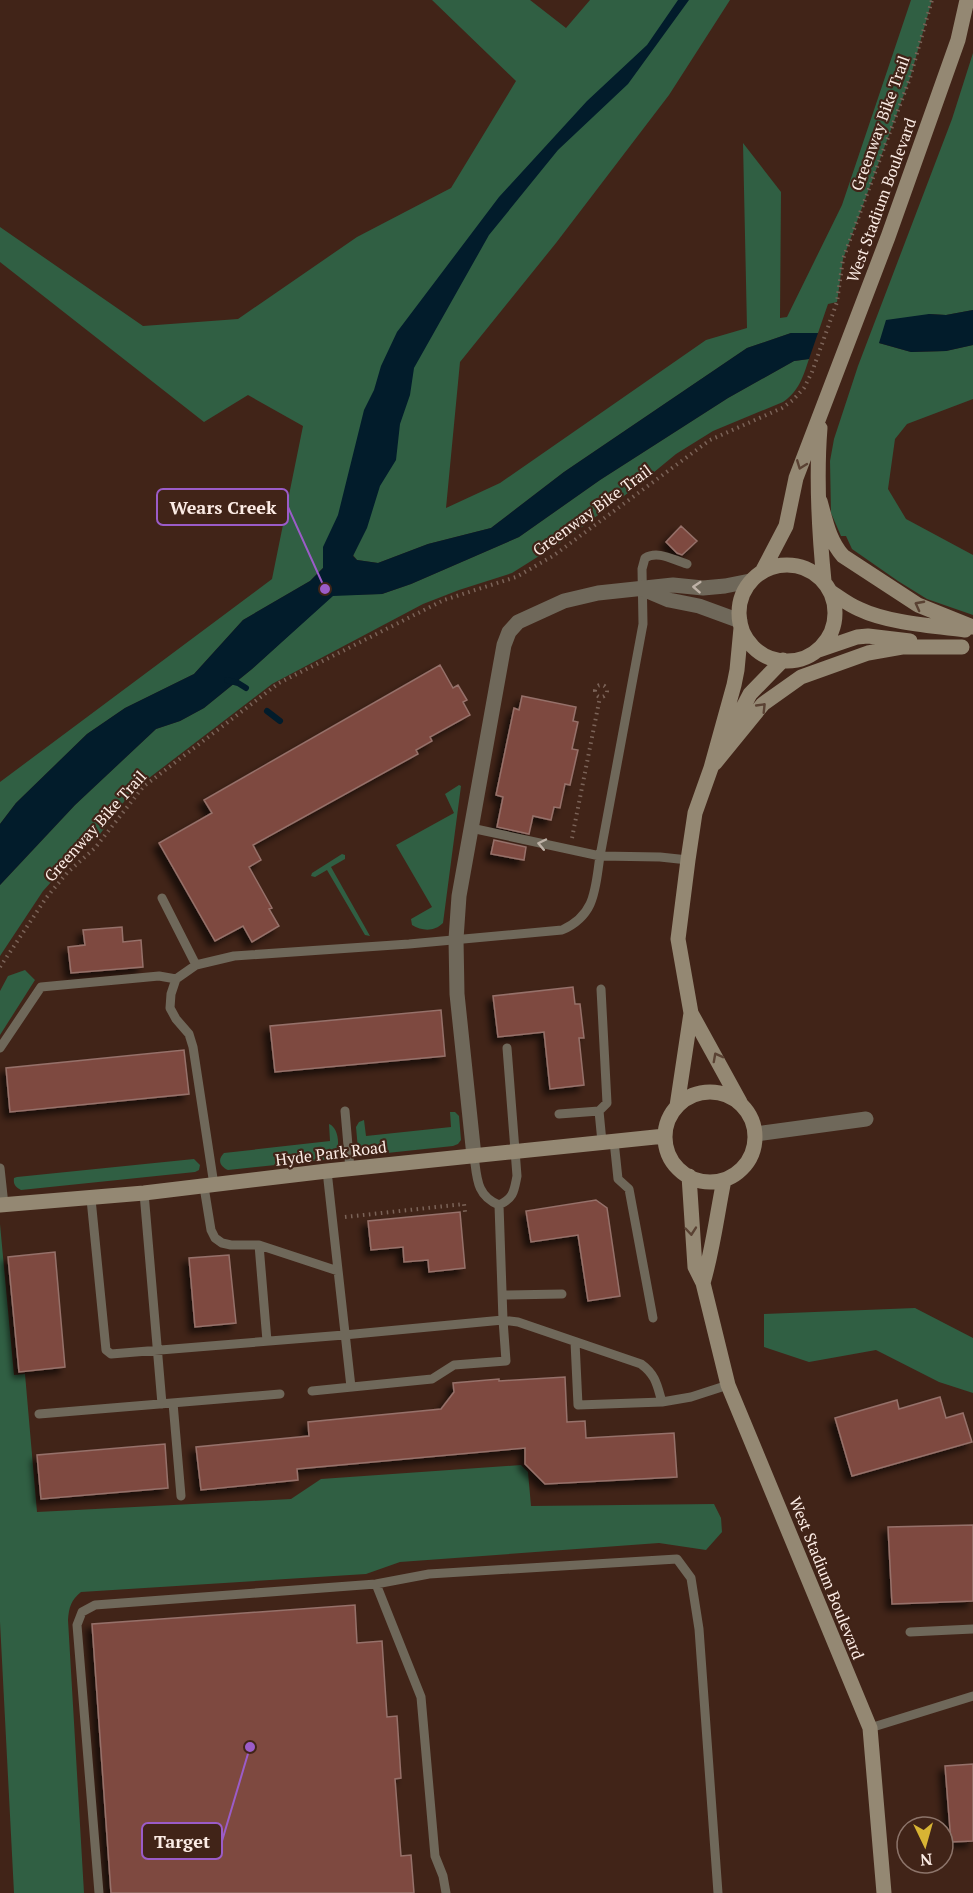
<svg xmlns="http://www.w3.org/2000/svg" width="973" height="1893" font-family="'PT Serif',serif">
<defs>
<filter id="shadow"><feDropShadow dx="-5.5" dy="5.5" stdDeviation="3" flood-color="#0009"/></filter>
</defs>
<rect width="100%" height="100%" fill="#412418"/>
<!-- green -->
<path fill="#305f43" d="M432,0H530L566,28L590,0H730L669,95L556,243L460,362L446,508L500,483L706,340L747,328L743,143L781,192L780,318L787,317L842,205L911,0H932L910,78L843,259L837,302L828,304L818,333H791L747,348L564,472L491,528L428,544L378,563L357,560L353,555L357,547L323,568L310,581L243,620L194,674L125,708L87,734L16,803L0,824V782L272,579L303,426L248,395L204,422L0,262V227L143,326L238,319L357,237L451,188L516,81Z
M973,53V310L946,315L929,314L879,343L911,352L946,351L973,345V399L907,424L895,439L888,489L906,519L973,555V615L927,599L898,581L852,549L846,536H841L831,513L830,461L834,439L858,366L952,119Z
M809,359C803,377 799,391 783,402L713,431L676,454L636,487L563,541L512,573L459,590L423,604L272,684L132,791L100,834L72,859L43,891L0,956V885L75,805L156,729L180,721L204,708L252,669L333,595L382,594L411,584L519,537L600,480L728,398L794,361Z
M459,785L461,786L443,923C434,932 422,931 412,925L411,919L432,907L396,845L454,813L445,794Z
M342,854L345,855V859L331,867L370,936L365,935L327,870L315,877L311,876L312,873Z
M25,970L35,980L0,1035V991L8,976Z
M450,1112H455L459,1116L461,1140L458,1144L453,1146L368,1155L362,1153L358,1149L356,1127L359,1122L364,1120L366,1136L451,1127Z
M329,1124C340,1128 341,1152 332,1159L228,1170C220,1166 217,1160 224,1153L330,1141Z
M194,1159L200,1165L199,1170L195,1172L21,1190C16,1187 13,1185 14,1178L17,1177Z
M0,1224L14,1375L25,1374L37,1512L291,1499L321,1479L521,1465L528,1472L531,1506L714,1504L721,1518L722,1532L706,1550L659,1543L400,1562L366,1574L81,1592C71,1600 69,1607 68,1620L84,1893H14L0,1622Z
M915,1308L973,1338V1393L939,1382L876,1350L809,1362L764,1347V1314Z"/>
<!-- water -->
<path fill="#021c2b" d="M678,0H689L628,84L558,150L489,235L414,368L410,395L400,424L396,460L380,486L367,528L353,556L357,560L378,563L428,544L491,528L564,472L747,348L791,333H818L809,359L794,361L728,398L600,480L519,537L411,584L382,594L333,596L252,669L204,708L180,721L156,729L75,805L0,885V824L16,803L87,734L125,708L194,674L243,620L310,581L323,568V547L338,515L364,410L374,390L381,366L397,332L499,197L587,101L647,45Z
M973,310V345L946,351L911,352L879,343L886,320L929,314L946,315Z"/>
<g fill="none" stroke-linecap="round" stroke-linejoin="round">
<!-- stream -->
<path stroke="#021c2b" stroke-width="6" d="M227,680L238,683L246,688
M267,711L280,721"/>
</g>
<!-- building -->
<path fill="#7e4a41" stroke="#96716a" stroke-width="1.5" filter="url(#shadow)" d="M681,526L697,541L682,555L677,553L666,542Z
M440,665L453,688L458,685L467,700L463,702L470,715L430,737L432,741L416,750L418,754L253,845L261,860L249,867L272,908L269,909L279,926L252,942L243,926L215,941L159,843L212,813L204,800Z
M522,696L576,707L573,721L578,722L572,749L578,750L570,785L565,784L560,808L554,807L551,820L533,816L529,834L497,827L503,797L496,795L514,708L519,710Z
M494,840L526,847L524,860L491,854Z
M122,927L123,942L141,940L143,967L71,973L68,947L85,945L83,930Z
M573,987L575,1004H580L584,1038H579L584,1085L550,1089L544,1032L498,1037L493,996Z
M441,1010L445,1056L275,1072L270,1026Z
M184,1050L189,1094L10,1112L6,1068Z
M596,1200L607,1208L620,1296L588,1301L578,1235L531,1242L526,1211Z
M460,1212L465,1268L429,1272L428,1260L404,1262L403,1247L371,1250L368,1221Z
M55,1252L65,1367L19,1372L8,1257Z
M229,1255L236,1323L195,1327L189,1258Z
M565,1377L567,1422L585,1421L586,1438L674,1433L677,1477L545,1484L525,1464V1448L297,1469L298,1480L201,1490L196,1447L309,1436L308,1422L441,1409L454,1392L453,1383L499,1379V1381Z
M940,1397L946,1418L963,1413L972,1442L852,1476L835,1418L897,1400L899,1409Z
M165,1444L168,1488L41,1499L37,1455Z
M973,1525V1601L892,1604L888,1527Z
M355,1605L357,1643L382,1641L387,1717L397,1716L401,1778L395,1779L401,1856L411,1855L414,1893H111L92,1624Z
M973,1764V1841L951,1842L945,1766Z"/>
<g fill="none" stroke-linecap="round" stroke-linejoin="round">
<!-- path -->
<path stroke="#7b6358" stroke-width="4" stroke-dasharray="1.5 4.5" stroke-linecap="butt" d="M595 691a6 6 0 1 1 12 0a6 6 0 1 1-12 0Z
M572,838L600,697
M0,967L46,898L67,873L95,848L143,787L279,683L444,600L516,577L553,556L710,440L782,408L793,400L804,388L812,372L837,302L843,259L910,78L932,0
M345,1217L464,1204L465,1212"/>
<!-- lane -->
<path stroke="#6f685a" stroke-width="9" d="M471,828L600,856L660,857L688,860
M162,898L196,965
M0,1048L41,987L159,976L176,979
M345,1111L350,1169
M599,1111L602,1142
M559,1114L599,1111L607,1103L601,989
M614,1141L618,1179L629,1189L653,1318
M474,1156C477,1177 476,1196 499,1205C514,1198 514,1191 517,1176L507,1048
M0,1168L4,1205
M327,1171L351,1387
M214,1185L193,1047L189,1034L176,1019L170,1008L171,994L176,979L196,965L234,956L409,944L562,930C596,915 595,889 600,856L643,624L642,569L645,558C658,550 673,560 687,564
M204,1187L211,1230L215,1238L222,1243L231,1245H259L338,1271
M144,1193L162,1404
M91,1199L106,1350L111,1354L344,1335L503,1320L499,1205
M259,1245L267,1341
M503,1295L562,1294
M575,1342L578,1405L662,1402L691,1397L728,1385
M312,1391L432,1379L454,1365L506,1361L503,1320L518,1322L641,1364C656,1375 657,1385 662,1402
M173,1403L181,1496
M39,1414L280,1394
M376,1584L421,1697L435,1856L443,1876L446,1893
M910,1632L973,1629
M870,1728L973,1696
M99,1893L77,1625L82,1612L95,1605L376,1584L429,1574L677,1559L691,1578L699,1629L718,1893"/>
<!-- street -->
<path stroke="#6f685a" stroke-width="15" d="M643,589L669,600L699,606L740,621
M756,1134L866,1119
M474,1156L457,994L456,939L459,896L504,645L509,632L518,622L564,601L598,593L673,585L703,588L725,586L750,581"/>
<!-- secondary -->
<path stroke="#948873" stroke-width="15" d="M820,428C816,478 819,531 824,581
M820,501C826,522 829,540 843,556L918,605L973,627
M739 613a48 48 0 1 1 96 0a48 48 0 1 1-96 0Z
M763,570L786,526L796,478L888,237L958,40L967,0
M831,592C840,598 849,605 859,609C888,623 933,626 965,630
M816,651L857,637L868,636L910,641
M728,736L750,694L783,660
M715,763L763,704L801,677L868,653L902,647H962
M691,1013L740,1102
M665 1137a45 45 0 1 1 90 0a45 45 0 1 1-90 0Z
M677,1106L691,1013L678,939L688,860L695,813L711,768L734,685L737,670L741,628
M689,1176L695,1267L703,1283L728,1385L870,1728L884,1893
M0,1205L144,1193L327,1171L665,1136
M703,1283C713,1249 717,1214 724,1180"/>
</g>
<!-- one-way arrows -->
<defs><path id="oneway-chevron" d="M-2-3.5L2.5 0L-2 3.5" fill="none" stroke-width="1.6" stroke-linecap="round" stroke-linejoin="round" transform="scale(1.5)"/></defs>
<g stroke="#5a4233">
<use href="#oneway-chevron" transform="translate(801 465) rotate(111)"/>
<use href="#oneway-chevron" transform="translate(919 605) rotate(-152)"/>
<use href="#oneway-chevron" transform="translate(762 707) rotate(-46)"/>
<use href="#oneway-chevron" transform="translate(717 1057) rotate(-118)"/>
<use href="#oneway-chevron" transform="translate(691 1231) rotate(85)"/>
</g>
<g stroke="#bdb1a6">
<use href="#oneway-chevron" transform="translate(697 587) rotate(-176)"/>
<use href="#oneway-chevron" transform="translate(542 844) rotate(-168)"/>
</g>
<g text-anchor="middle" stroke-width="4.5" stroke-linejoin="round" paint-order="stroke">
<!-- street labels -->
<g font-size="16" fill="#fcece5" stroke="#412418">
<text transform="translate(880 123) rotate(-70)" y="6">Greenway Bike Trail</text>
<text transform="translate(881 200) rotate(-70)" y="6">West Stadium Boulevard</text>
<text transform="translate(592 510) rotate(-36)" y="6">Greenway Bike Trail</text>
<text transform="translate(95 826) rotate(-48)" y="6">Greenway Bike Trail</text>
<text transform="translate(331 1153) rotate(-7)" y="6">Hyde Park Road</text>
<text transform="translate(827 1578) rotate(68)" y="6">West Stadium Boulevard</text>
</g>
</g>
<!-- callouts -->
<path fill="none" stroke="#9b5cc8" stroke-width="2" d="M325 589L288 507M250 1747L222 1841"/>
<g fill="#9b5cc8" stroke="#412418" stroke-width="2">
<circle cx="325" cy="589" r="6"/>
<circle cx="250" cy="1747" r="6"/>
</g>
<g fill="#412418" stroke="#9b5cc8" stroke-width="2">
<rect x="157" y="489" width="131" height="36" rx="6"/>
<rect x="142" y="1823" width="80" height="36" rx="6"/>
</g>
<g font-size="18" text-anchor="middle" font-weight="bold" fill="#fcece5">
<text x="223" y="514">Wears Creek</text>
<text x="182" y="1848">Target</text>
</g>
<!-- north arrow -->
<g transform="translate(925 1845) rotate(175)"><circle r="28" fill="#412418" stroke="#8c746a" stroke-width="1.5"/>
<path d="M0-4.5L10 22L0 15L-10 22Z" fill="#d8b434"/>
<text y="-9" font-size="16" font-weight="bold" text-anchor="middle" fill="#fcece5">N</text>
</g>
</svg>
